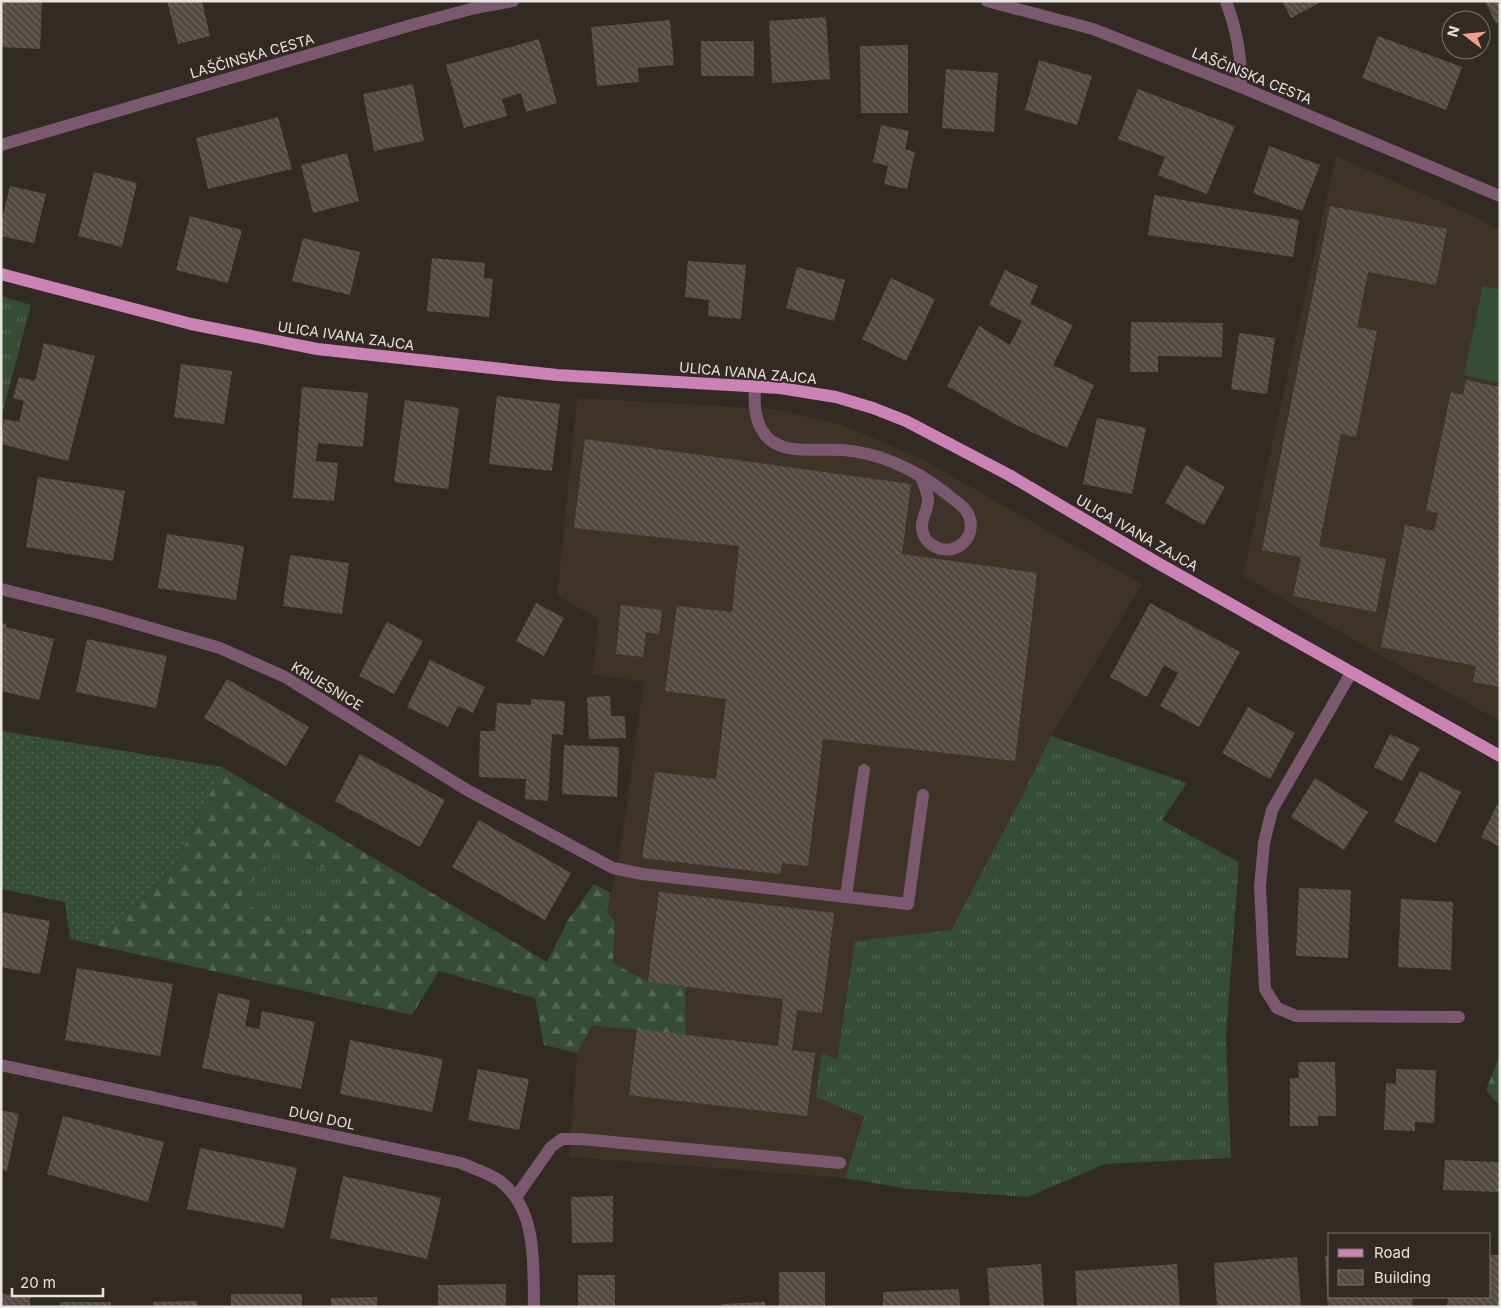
<svg xmlns="http://www.w3.org/2000/svg" width="1501" height="1308" font-family="Inter,sans-serif">
<defs>
<pattern id="grass-tufts" width="24" height="20" patternUnits="userSpaceOnUse" patternTransform="scale(1.25)"><rect width="24" height="20" fill="#354c37"/><path d="M3 7l-1-3M5 7V3M7 7l1-3M15 17l-1-3M17 17v-4M19 17l1-3" fill="none" stroke="#526654"/></pattern>
<pattern id="forest-firs" width="22" height="20" patternUnits="userSpaceOnUse" patternTransform="scale(1.25)"><rect width="22" height="20" fill="#354c37"/><path d="M5 1l3.5 6h-7zM16 11l3.5 6h-7z" fill="#526654"/></pattern>
<pattern id="garden-dots" width="8" height="8" patternUnits="userSpaceOnUse" patternTransform="scale(1.25)"><rect width="8" height="8" fill="#354c37"/><path d="M2 2h.1M6 6h.1" fill="none" stroke="#526654" stroke-width="1.8" stroke-linecap="round"/></pattern>
<pattern id="building-back-hatch" width="6" height="6" patternUnits="userSpaceOnUse" patternTransform="scale(1.25)"><rect width="6" height="6" fill="#524a42"/><path d="M-1 5l2 2M0 0l6 6M5-1l2 2" fill="none" stroke="#6b645d"/></pattern>
</defs>
<rect width="100%" height="100%" fill="#312b23"/>
<!-- built -->
<path fill="#3d3327" d="M1336,156L1478,218L1500,231V721L1371,650L1243,576Z
M577,398L774,409L842,425L920,458L1142,584L1051,736L1019,802L951,930L845,1178L569,1157L577,1053L619,858L644,682L592,674L599,619L557,596Z"/>
<!-- grass -->
<path fill="url(#grass-tufts)" d="M1,296L31,305L1,418Z
M1051,736L1187,783L1162,820L1239,862L1226,1037L1231,1158L1105,1164L1028,1197L909,1189L845,1178L864,1117L816,1097L822,1053L837,1060L855,941L951,930L1019,802Z
M279,847L347,878L304,935L237,900Z"/>
<!-- forest -->
<path fill="url(#forest-firs)" fill-rule="evenodd" d="M222,767L547,962L568,920L594,884L611,893L607,912L615,921L613,963L648,982L685,987L686,1035L592,1025L577,1053L544,1045L535,998L439,971L412,1015L91,944L172,872ZM279,847L347,878L304,935L238,900Z
M1500,1055V1106L1486,1090Z"/>
<!-- garden -->
<path fill="url(#garden-dots)" d="M1,731L222,767L172,872L91,944L70,939L65,902L1,889Z"/>
<!-- pitch -->
<path fill="#354c37" d="M1483,286L1500,289V383L1464,375Z"/>
<!-- building -->
<path fill="url(#building-back-hatch)" d="M1,1H42L40,49L1,47Z
M167,1H202L210,36L178,44Z
M1282,1H1323L1291,18Z
M1485,1H1500V22L1496,24Z
M826,17L830,79L772,83L769,21Z
M670,20L674,65L638,68L639,82L597,86L591,27Z
M1378,36L1462,67L1446,110L1362,78Z
M539,39L557,103L526,112L521,93L502,99L507,116L464,128L446,65Z
M701,41H754V76H701Z
M908,45V113H861L860,46Z
M1039,60L1092,76L1077,125L1025,110Z
M946,69L998,73L994,132L942,128Z
M413,84L424,141L374,151L363,94Z
M1138,89L1235,126L1207,194L1158,175L1165,157L1118,139Z
M278,117L292,169L208,189L196,138Z
M881,125L909,131L905,149L915,152L907,189L884,184L888,166L873,162Z
M1269,146L1320,165L1302,211L1253,193Z
M347,153L359,201L313,213L301,165Z
M94,172L137,183L122,247L78,236Z
M10,186L46,194L34,243L1,236V223Z
M1154,195L1299,220L1293,257L1148,235Z
M1330,206L1447,229L1436,285L1368,272L1357,327L1377,331L1356,437L1341,434L1319,546L1386,559L1376,612L1293,596L1301,557L1262,550Z
M190,216L242,230L228,283L176,270Z
M303,238L360,252L350,295L292,281Z
M432,258L485,263L484,278L493,279L489,317L427,311Z
M688,261L746,265L741,319L708,316L709,300L685,297Z
M797,267L845,280L834,321L786,308Z
M1005,270L1038,286L1030,304L1073,325L1053,365L1094,385L1067,448L1014,424L947,386L979,326L1010,345L1022,321L989,305Z
M891,278L935,299L906,361L862,339Z
M1131,322L1223,323L1222,357L1158,356V372H1130Z
M1239,333L1275,338L1267,394L1231,389Z
M44,343L95,356L68,461L1,444L4,419L19,422L24,401L13,398L19,377L35,381Z
M181,364L232,371L224,424L174,417Z
M1466,380L1500,387L1498,545H1500V687L1473,682L1476,666L1381,647L1405,525L1434,531L1438,513L1426,510L1451,392L1463,395Z
M302,387L368,393L363,447L318,443L316,461L338,463L334,501L293,498Z
M497,396L560,404L552,471L489,464Z
M405,400L459,408L448,489L394,482Z
M1097,418L1146,428L1132,494L1083,484Z
M585,439L911,484L902,554L1037,573L1015,761L823,739L808,866L782,863L780,874L642,858L655,772L716,779L726,699L665,691L677,606L732,612L739,546L574,528Z
M1186,465L1225,487L1204,525L1165,503Z
M38,477L125,491L113,561L26,547Z
M167,534L244,546L236,600L158,588Z
M290,555L349,563L342,614L283,606Z
M536,603L564,618L544,656L516,641Z
M1150,603L1240,652L1199,727L1160,706L1178,673L1164,665L1147,697L1110,677Z
M621,605L662,610L659,634L646,632L643,657L616,654Z
M387,622L423,641L394,694L359,676Z
M1,623L7,624L6,627L54,639L39,700L1,691Z
M87,639L167,656L156,708L76,692Z
M430,660L485,687L473,713L458,706L448,727L407,707Z
M227,679L309,727L286,766L204,718Z
M610,696L611,716H625L626,738L589,739L587,697Z
M531,699L565,701L563,735L552,734L548,801L525,799L526,779L479,777L480,731H495L497,703L531,705Z
M1248,707L1295,733L1270,779L1222,753Z
M1390,734L1420,748L1402,781L1374,767Z
M564,745L619,747L617,797L562,794Z
M360,754L445,800L420,847L335,801Z
M1420,771L1461,792L1436,843L1394,822Z
M1315,778L1368,812L1344,850L1291,817Z
M1500,799V847L1481,837Z
M479,820L571,873L545,920L452,867Z
M1299,888L1351,890L1348,958L1296,956Z
M659,892L834,913L822,1013L797,1010L792,1050L815,1053L807,1116L629,1095L637,1029L778,1046L783,999L648,982Z
M1401,899L1453,902L1451,970L1398,967Z
M1,912L50,921L40,974L1,967Z
M77,968L173,984L160,1056L65,1040Z
M218,993L250,1000L245,1026L259,1029L262,1011L315,1022L301,1089L202,1068Z
M350,1040L443,1059L432,1112L340,1094Z
M1298,1062H1335L1336,1116H1318V1126H1290V1078H1299Z
M478,1069L529,1079L519,1130L468,1120Z
M1396,1069L1436,1070L1434,1123L1415,1122V1131L1384,1130L1386,1083L1396,1084Z
M1,1110L19,1114L7,1171L1,1170Z
M63,1116L164,1142L148,1202L47,1174Z
M200,1148L297,1168L284,1228L187,1209Z
M1445,1160L1500,1162V1192L1443,1190Z
M343,1176L441,1198L427,1259L330,1238Z
M613,1196V1242L572,1243L571,1197Z
M1490,1255H1500V1307H1447L1448,1297H1490Z
M1325,1256H1330V1297H1412L1413,1307H1328Z
M1297,1257L1301,1307H1217L1214,1263Z
M1041,1264L1044,1307H990L987,1268Z
M1177,1264L1180,1307H1077L1075,1271Z
M779,1272H825V1307H779Z
M578,1275H615V1307H578Z
M506,1284V1307H438V1285Z
M959,1289L960,1307H883V1292Z
M1,1294L30,1296V1307H1Z
M231,1294H302V1307H231Z
M377,1297V1307H331V1298Z
M197,1301L198,1307H153V1302Z
M60,1302H111V1307H60Z
M765,1302V1307H722V1304Z"/>
<g fill="none" stroke-linecap="round" stroke-linejoin="round">
<!-- minor -->
<path stroke="#7c5870" stroke-width="12" d="M987,1L1093,29L1241,87L1500,196
M1226,1C1237,30 1242,56 1241,87
M1,145L415,24L475,8L513,1
M755,385C754,404 754,425 769,439C787,455 821,448 843,450C881,453 917,471 947,494C953,500 962,504 967,512C973,522 972,535 963,543C948,557 922,547 922,526C922,517 928,509 928,500C928,492 923,483 920,475
M1,589L99,613L220,648L285,677L467,790L613,868L642,874L908,904L923,795
M1351,673L1272,810L1264,843L1260,886L1265,989L1277,1008L1296,1016L1459,1017
M846,896L864,770
M1,1065L461,1163C474,1169 489,1173 500,1181C538,1210 533,1264 534,1307
M516,1197L551,1147L562,1139H580L840,1163"/>
<!-- major -->
<path stroke="#cc82b5" stroke-width="12" d="M1,274L191,324L317,349L557,375L780,388L836,397L873,408L906,421L1009,475L1156,562L1500,756"/>
</g>
<g text-anchor="middle" stroke-width="4" stroke-linejoin="round" paint-order="stroke">
<!-- street labels -->
<g font-size="14" fill="#e8e4df" stroke="#312b23">
<text transform="translate(252 56) rotate(-16)" y="5">LAŠČINSKA CESTA</text>
<text transform="translate(1252 76) rotate(22)" y="5">LAŠČINSKA CESTA</text>
<text transform="translate(346 336) rotate(8)" y="5">ULICA IVANA ZAJCA</text>
<text transform="translate(748 373) rotate(5)" y="5">ULICA IVANA ZAJCA</text>
<text transform="translate(1137 533) rotate(30)" y="5">ULICA IVANA ZAJCA</text>
<text transform="translate(327 686) rotate(31)" y="5">KRIJESNICE</text>
<text transform="translate(322 1118) rotate(12)" y="5">DUGI DOL</text>
</g>
</g>
<!-- border -->
<rect width="1501" height="1308" fill="none" stroke="#e8e4df" stroke-width="5"/>
<!-- legend -->
<rect x="1328" y="1233" width="162" height="65" fill="#312b23" stroke="#7a756e"/>
<rect x="1338" y="1249" width="25" height="8" fill="#cc82b5" stroke="#7a756e"/>
<text x="1374" y="1258" font-size="15" fill="#e8e4df">Road</text>
<rect x="1338" y="1270" width="25" height="15" fill="url(#building-back-hatch)" stroke="#7a756e"/>
<text x="1374" y="1283" font-size="15" fill="#e8e4df">Building</text>
<!-- north arrow -->
<g transform="translate(1466 35) rotate(286)"><circle r="24" fill="#312b23" stroke="#7a756e"/>
<path d="M0-4L9 19L0 12L-9 19Z" fill="#f49e87"/>
<text y="-8" font-size="14" font-weight="bold" text-anchor="middle" fill="#e8e4df">N</text>
</g>
<!-- scale -->
<path d="M12 1288v8h91v-8" fill="none" stroke="#e8e4df" stroke-width="2.5"/>
<text x="20" y="1288" font-size="15" fill="#e8e4df" stroke="#312b23" stroke-width="4" paint-order="stroke">20 m</text>
</svg>
